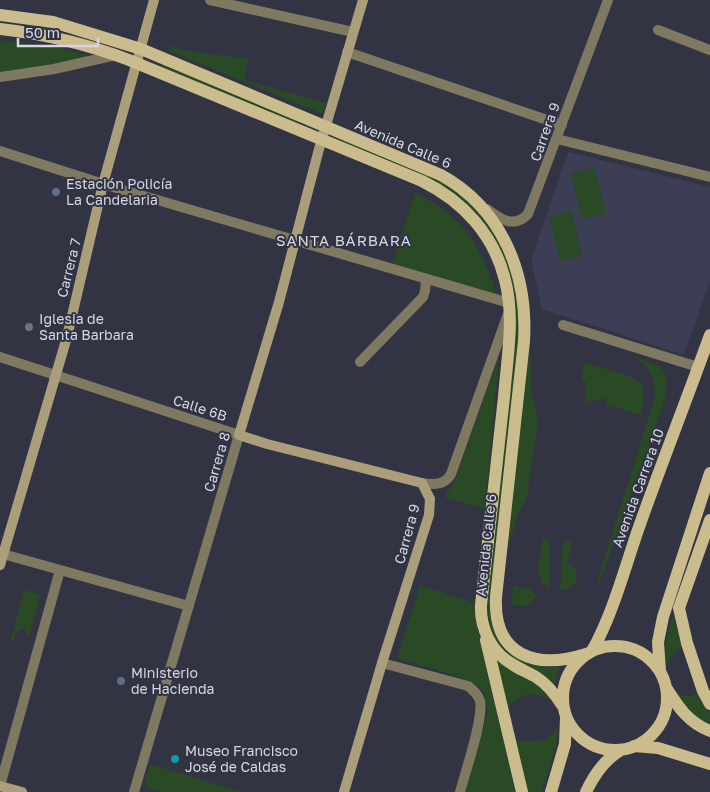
<svg xmlns="http://www.w3.org/2000/svg" width="710" height="792" font-family="'Golos Text',sans-serif">
<rect width="100%" height="100%" fill="#323444"/>
<!-- built -->
<path fill="#3b3e54" d="M568,152L710,187V281L684,355L542,309L531,260Z"/>
<!-- green -->
<path fill="#294a24" d="M0,40L61,48L94,58L0,72Z
M171,46L183,50L248,59L244,80L326,103L323,114L169,51Z
M162,64L297,120L295,124L161,67Z
M338,137L422,172L445,184L469,201L494,232L506,254L516,282L519,329L491,614C492,623 494,633 499,640C512,659 539,668 560,667L554,686L506,655L489,630L486,614L515,329L516,305L512,282L502,256L476,216L337,141Z
M595,168L606,213L582,219L571,173Z
M415,192C469,222 477,241 498,297L392,264Z
M571,211L582,256L560,261L549,217Z
M530,342L531,391L538,420L527,496L517,518L506,553Z
M499,356L485,509L444,497L454,483Z
M635,357C664,367 670,367 665,400L599,584L597,582L655,397C655,378 651,369 635,357Z
M584,362L628,376L642,383L644,401L641,415L619,408L607,407L605,398L585,404L586,383L582,379Z
M543,538L549,539L550,589L542,584L538,570Z
M563,540L572,542L567,563L575,567L577,582L570,588L560,590Z
M420,585L474,603L478,630L515,792H465L488,710C486,702 485,693 480,688C469,677 414,664 397,658Z
M513,586L530,588L537,596L528,605H512Z
M24,590L40,594L30,636H27L25,630L20,629L16,633L14,641L11,640Z
M673,615L682,646L674,653L667,663C663,646 668,630 673,615Z
M496,659L501,664L537,684L552,702C533,690 523,692 507,708Z
M676,692C683,697 690,697 698,694L710,714V725C694,717 685,707 676,692Z
M558,727L557,743L542,792H527L514,740C532,742 547,745 558,727Z
M150,764L242,792H162L147,788L145,784Z"/>
<g fill="none" stroke-linecap="round" stroke-linejoin="round">
<!-- street -->
<path stroke="#807962" stroke-width="10" d="M210,0L353,32
M658,30L710,50
M347,52L562,125
M0,77L54,69L116,55
M557,139L710,177
M0,151L113,187L509,303
M487,209C500,219 514,229 528,214L608,0
M563,325L698,367
M0,357L239,435L134,792
M360,362L423,297L425,291L426,279
M422,483C434,485 445,485 451,474L508,314
M3,554L189,606
M382,663L468,686C473,690 478,694 480,701C484,718 465,773 460,792
M0,786L60,570"/>
<!-- secondary -->
<path stroke="#aa9f7a" stroke-width="10" d="M0,565L67,337L103,184L154,0
M0,786L22,792
M344,792L382,663L429,515L430,499L422,483L267,444L239,435L279,302L319,149L363,0"/>
<!-- primary -->
<path stroke="#cbbc8d" stroke-width="12" d="M0,15L53,22L141,49L441,175C502,209 528,273 524,341L496,597C493,656 536,670 586,654
M0,29C45,34 87,44 129,60L422,181C463,201 494,235 505,280C515,318 507,358 504,397C497,466 488,536 481,605C480,628 491,652 512,664C519,669 528,672 536,677C547,684 555,694 562,705
M710,520L679,608L687,643L703,691L710,704
M486,640L522,792
M563 698a52 52 0 1 1 104 0a52 52 0 1 1-104 0Z
M592,651C613,614 625,567 639,527C662,462 687,399 710,335
M660,671L658,642L663,617L710,473
M667,689C678,707 689,723 710,731
M634,746L658,748L710,764
M551,792L565,744L566,718
M586,792C594,775 605,759 621,750"/>
</g>
<!-- markers -->
<g fill="#5c6f8a" stroke="#323444" stroke-width="2">
<circle cx="56" cy="192" r="5"/>
<circle cx="121" cy="681" r="5"/>
</g>
<circle fill="#6b7280" stroke="#323444" stroke-width="2" cx="29" cy="327" r="5"/>
<circle fill="#0f9aa8" stroke="#323444" stroke-width="2" cx="175" cy="759" r="5"/>
<g text-anchor="middle" stroke-width="4" stroke-linejoin="round" paint-order="stroke">
<!-- street labels -->
<g font-size="14" fill="#d6d7e2" stroke="#323444">
<text transform="translate(545 132) rotate(-70)" y="5">Carrera 9</text>
<text transform="translate(403 144) rotate(23)" y="5">Avenida Calle 6</text>
<text transform="translate(69 268) rotate(-76)" y="5">Carrera 7</text>
<text transform="translate(200 408) rotate(18)" y="5">Calle 6B</text>
<text transform="translate(217 462) rotate(-74)" y="5">Carrera 8</text>
<text transform="translate(638 488) rotate(-70)" y="5">Avenida Carrera 10</text>
<text transform="translate(407 534) rotate(-75)" y="5">Carrera 9</text>
<text transform="translate(486 545) rotate(-84)" y="5">Avenida Calle 6</text>
</g>
<!-- poi labels -->
<g font-size="14" fill="#d6d7e2" stroke="#323444" text-anchor="start">
<text x="66" y="189">Estación Policía<tspan x="66" dy="16">La Candelaria</tspan></text>
<text x="39" y="324">Iglesia de<tspan x="39" dy="16">Santa Barbara</tspan></text>
<text x="131" y="678">Ministerio<tspan x="131" dy="16">de Hacienda</tspan></text>
<text x="185" y="756">Museo Francisco<tspan x="185" dy="16">José de Caldas</tspan></text>
</g>
<!-- neighbourhood labels -->
<g font-size="15" letter-spacing="1" fill="#d6d7e2" stroke="#323444">
<text x="344" y="246">SANTA BÁRBARA</text>
</g>
</g>
<!-- scale -->
<path d="M18 38v8h80v-8" fill="none" stroke="#d6d7e2" stroke-width="2.5"/>
<text x="25" y="38" font-size="15" fill="#d6d7e2" stroke="#323444" stroke-width="4" paint-order="stroke">50 m</text>
</svg>
